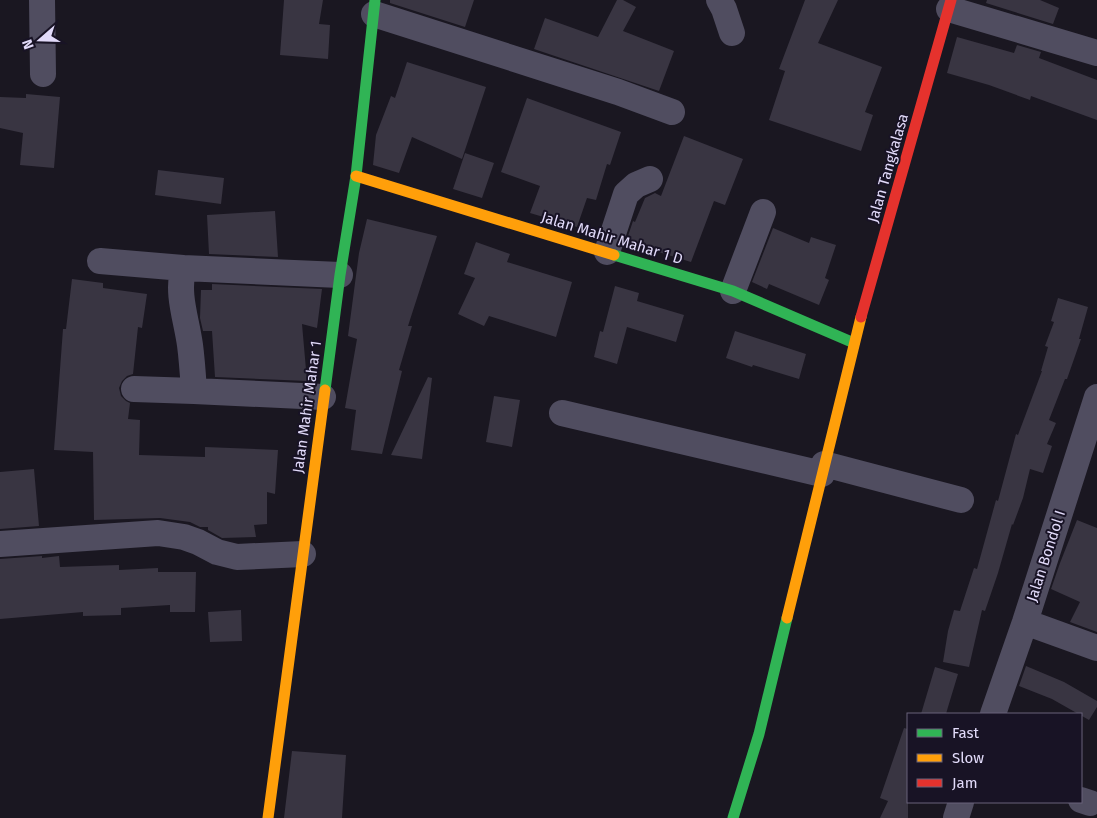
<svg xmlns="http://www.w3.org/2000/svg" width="1097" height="818" font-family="'Fira Sans',sans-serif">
<rect width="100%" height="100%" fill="#1a1721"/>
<!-- building -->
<path fill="#393542" d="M284,0H323L319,24L330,25L328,59L280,55Z
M390,0H474L465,27L390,3Z
M617,0H623L636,7L623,31L674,51L659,91L534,49L545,18L598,37Z
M805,0H838L818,43L882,67L865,112L873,115L861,151L769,120L785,71L779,69Z
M987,0H1040L1059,8L1053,24L986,3Z
M957,37L1014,53L1017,45L1041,52L1039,58L1097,80V120L1031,96L1030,100L989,85L947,73Z
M407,62L486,87L462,159L412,137L399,173L373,165L376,135L391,96L395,98Z
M26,94L60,97L54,168L20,165L23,133L0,128V97L26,98Z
M527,98L621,132L610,165L607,164L596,200L587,198L577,227L530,213L540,186L501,172Z
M684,136L743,159L725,205L714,201L691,262L626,242L633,221L635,222L645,198L655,193L661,196Z
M465,153L494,163L482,198L453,189Z
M158,170L224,178L221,204L155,195Z
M275,211L278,257L209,254L207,215Z
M367,219L437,236L408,326H412L399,370L402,371L382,454L351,450L356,410L345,408L357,339L348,336L359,253Z
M773,228L809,243L811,237L836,245L825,278L829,280L819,305L769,284L767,289L752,282Z
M476,242L510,254L507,262L572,282L556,337L489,316L484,326L458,314L475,278L464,274Z
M72,279L103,283V288L147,294L142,328L138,327L133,374L127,376L122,381L119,388L121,396L126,401L130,403L128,419L140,420L139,455L205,457V447L278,450L275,494L267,492V524L254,525L256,537L222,538L208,530V527H200L190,522L160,518L94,520L93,452L54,450L63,329H66Z
M212,284L322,289L317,328L302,324L307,381L215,377L212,331H203L200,318L201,290H212Z
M615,286L639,293L637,301L684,315L676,342L627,327L617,364L594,357L600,331L603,332Z
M1058,298L1088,307L1079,339H1081L1067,379H1065L1049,420L1056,423L1047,444L1052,446L1043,473L1030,469L1023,498L1013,525L1012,524L998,573L985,611L982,610L969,667L943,662L948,631L954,610L960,611L974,568L977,569L996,500L998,501L1016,434L1018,435L1042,371H1041L1048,347L1045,346L1054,322L1051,321Z
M735,331L806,354L799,379L753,365L752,367L726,358Z
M428,377L432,378L422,459L391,455Z
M494,396L520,400L512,447L486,442Z
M34,469L39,526L0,529V472Z
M1077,520L1097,528V632L1070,622L1080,602L1051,589L1060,563Z
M42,556V558L59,556L60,567L119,565V570L158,568V572H196L195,612H170V605L121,608V615L83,616V612L0,619V559Z
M241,610L242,641L210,642L208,612Z
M1026,666L1064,682L1097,701V707L1089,720L1052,699L1019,686Z
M935,667L958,674L948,707L946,714H921Z
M904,728L908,729V818H880L888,801L880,798Z
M292,751L346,755L342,818H284Z"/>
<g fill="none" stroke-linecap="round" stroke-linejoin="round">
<!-- street -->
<path stroke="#504d60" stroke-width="26" d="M42,0L43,74
M719,0L724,9L732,33
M949,9L1097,53
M374,14L618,92L672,112
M607,252L626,194L636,185L650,179
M100,261L183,268
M733,291L763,212
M134,389L194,391
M323,397L194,391C193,376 192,360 190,345C186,317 177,296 183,268L340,275
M562,413L822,474
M824,464L961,500
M0,544L158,533L184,537L198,542L217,552L237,557L303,554
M1025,622L1097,648
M993,714L1025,622L1097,397
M1081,800L1090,803
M956,818L961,802"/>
<!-- fast -->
<path stroke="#30b455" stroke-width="11" d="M614,255L733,291L854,343
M325,390L340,275L356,176L375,0
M733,818L759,734L787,618"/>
<!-- slow -->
<path stroke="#ff9f0a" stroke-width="11" d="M356,176L614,255
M787,618L861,317
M268,818L325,390"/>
<!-- jam -->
<path stroke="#e5322d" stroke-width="11" d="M861,317L951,0"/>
</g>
<g text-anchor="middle" stroke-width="4" stroke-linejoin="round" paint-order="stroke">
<!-- street labels -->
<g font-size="15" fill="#e2dbfa" stroke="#181325">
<text transform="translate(888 168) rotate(-74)" y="5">Jalan Tangkalasa</text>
<text transform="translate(612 238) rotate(17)" y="5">Jalan Mahir Mahar 1 D</text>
<text transform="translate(307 407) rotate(-82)" y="5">Jalan Mahir Mahar 1</text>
<text transform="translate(1046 556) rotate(-72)" y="5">Jalan Bondol I</text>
</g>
</g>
<!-- legend -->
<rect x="907" y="713" width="175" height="90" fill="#181325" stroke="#69637a"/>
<rect x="917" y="729" width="25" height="8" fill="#30b455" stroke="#69637a"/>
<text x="952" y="738" font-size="15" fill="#e2dbfa">Fast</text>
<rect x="917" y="754" width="25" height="8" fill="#ff9f0a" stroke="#69637a"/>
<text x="952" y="763" font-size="15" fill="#e2dbfa">Slow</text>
<rect x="917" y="779" width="25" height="8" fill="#e5322d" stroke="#69637a"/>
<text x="952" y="788" font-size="15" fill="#e2dbfa">Jam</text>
<!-- north arrow -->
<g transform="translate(40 40) rotate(250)" stroke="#181325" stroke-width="4" paint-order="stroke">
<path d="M0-4L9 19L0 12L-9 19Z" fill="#e2dbfa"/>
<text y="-8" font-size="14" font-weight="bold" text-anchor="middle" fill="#e2dbfa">N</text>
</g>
</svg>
